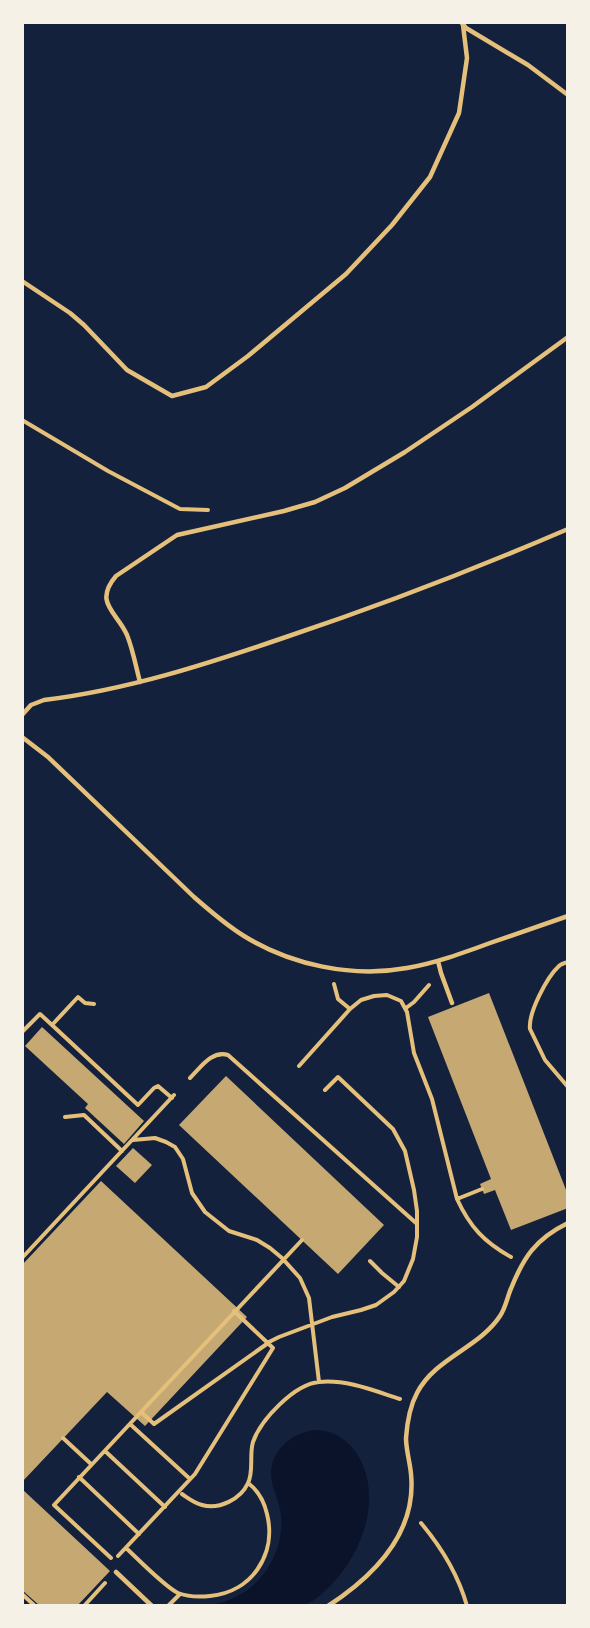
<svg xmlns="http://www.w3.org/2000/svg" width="590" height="1628" font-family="'IBM Plex Sans',sans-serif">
<rect width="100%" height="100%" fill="#14213d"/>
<!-- water -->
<path fill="#0b132b" d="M314,1430C334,1430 349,1440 359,1457C382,1499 363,1551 332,1584C325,1591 316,1600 307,1604C299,1608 284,1606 275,1606C243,1606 210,1606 178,1605C192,1605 206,1606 220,1603C259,1592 284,1556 281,1516C280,1500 270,1487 271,1471C273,1448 293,1433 314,1430Z"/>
<!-- building -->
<path fill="#c6a872" d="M489,993L568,1195V1208L511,1230L495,1190L484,1194L480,1184L491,1179L428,1017Z
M42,1027L144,1121L124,1144L85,1108L88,1104L25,1046Z
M226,1076L384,1225L338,1274L179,1125Z
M133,1148L152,1165L135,1183L116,1166Z
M101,1181L247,1317L145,1426L107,1392L22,1482V1265Z
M22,1489L110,1571L77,1606H40L22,1590Z"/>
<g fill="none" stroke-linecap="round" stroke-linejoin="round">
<!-- path -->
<path stroke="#e5c07b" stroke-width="4" d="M22,420L108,471L180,509L208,510
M568,962C564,963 561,964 559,966C547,977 528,1013 530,1029L545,1060L568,1087
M334,984L338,999L350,1009
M406,1008L414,1002L429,985
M52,1025L138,1105L154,1088L158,1086L172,1098
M22,1032L40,1014L52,1025L78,997L85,1003L94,1004
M299,1066L350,1009L361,1000L374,996L387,995L401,1001L407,1012L414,1053L432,1099L457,1199C470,1227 484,1242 511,1257
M190,1078C201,1067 212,1050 228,1055L416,1223
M65,1117L84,1115L122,1151
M133,1140L155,1138L166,1142L175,1147L183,1159L192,1193L205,1212L229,1231L257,1240L270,1248L282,1258L300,1278L309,1298L319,1382
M457,1199L482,1189
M22,1258L174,1095
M370,1261L382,1273L399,1287
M141,1412L302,1240
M130,1424L190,1479
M63,1438L91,1464
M105,1451L165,1507
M79,1477L139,1534
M182,1494C188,1498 194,1503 202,1505C219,1510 241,1499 248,1483C254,1471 249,1455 253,1442C261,1419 295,1384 319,1382C346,1379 375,1391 400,1399
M421,1523C442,1548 458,1574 467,1606
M126,1548C138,1559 165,1587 178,1593C188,1597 200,1597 210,1596C252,1592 277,1554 267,1514C264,1501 259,1491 248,1483
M118,1556L195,1474L273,1348L234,1311
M111,1558L54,1505L141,1412L154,1424L271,1341L279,1337L332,1317L361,1310L376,1305L394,1292L404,1281L413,1259L417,1237V1211L414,1190L405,1151L393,1129L338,1077L325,1090
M22,1594L35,1606
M84,1606L105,1583
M168,1606L180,1594"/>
<!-- service -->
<path stroke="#e5c07b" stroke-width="4.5" d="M461,22L466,28L528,65L568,95
M22,281L70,313L84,325L127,370L172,396L206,387L248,356L346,274L392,225L430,177L459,113L467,58L463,25
M140,682C136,667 133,650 127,635C117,612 93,603 116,576L177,535L284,511L315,502L345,488L405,452L472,407L568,337
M22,715L31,705L44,700C127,690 207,664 286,637C382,605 475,569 568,529
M22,737L48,757L194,897C210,911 226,925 244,936C291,965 352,978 407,968C436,963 463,953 490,943C516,934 542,925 568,916
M438,961L441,973L452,1003
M116,1572L152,1606
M328,1606C374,1576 417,1533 411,1474C410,1462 406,1450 406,1438C407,1424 410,1406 417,1393C435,1358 479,1348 500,1316C505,1309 507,1299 510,1291C523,1258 535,1239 568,1223"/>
</g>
<!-- border -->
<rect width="590" height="1628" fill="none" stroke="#f6f1e7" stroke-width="48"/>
</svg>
